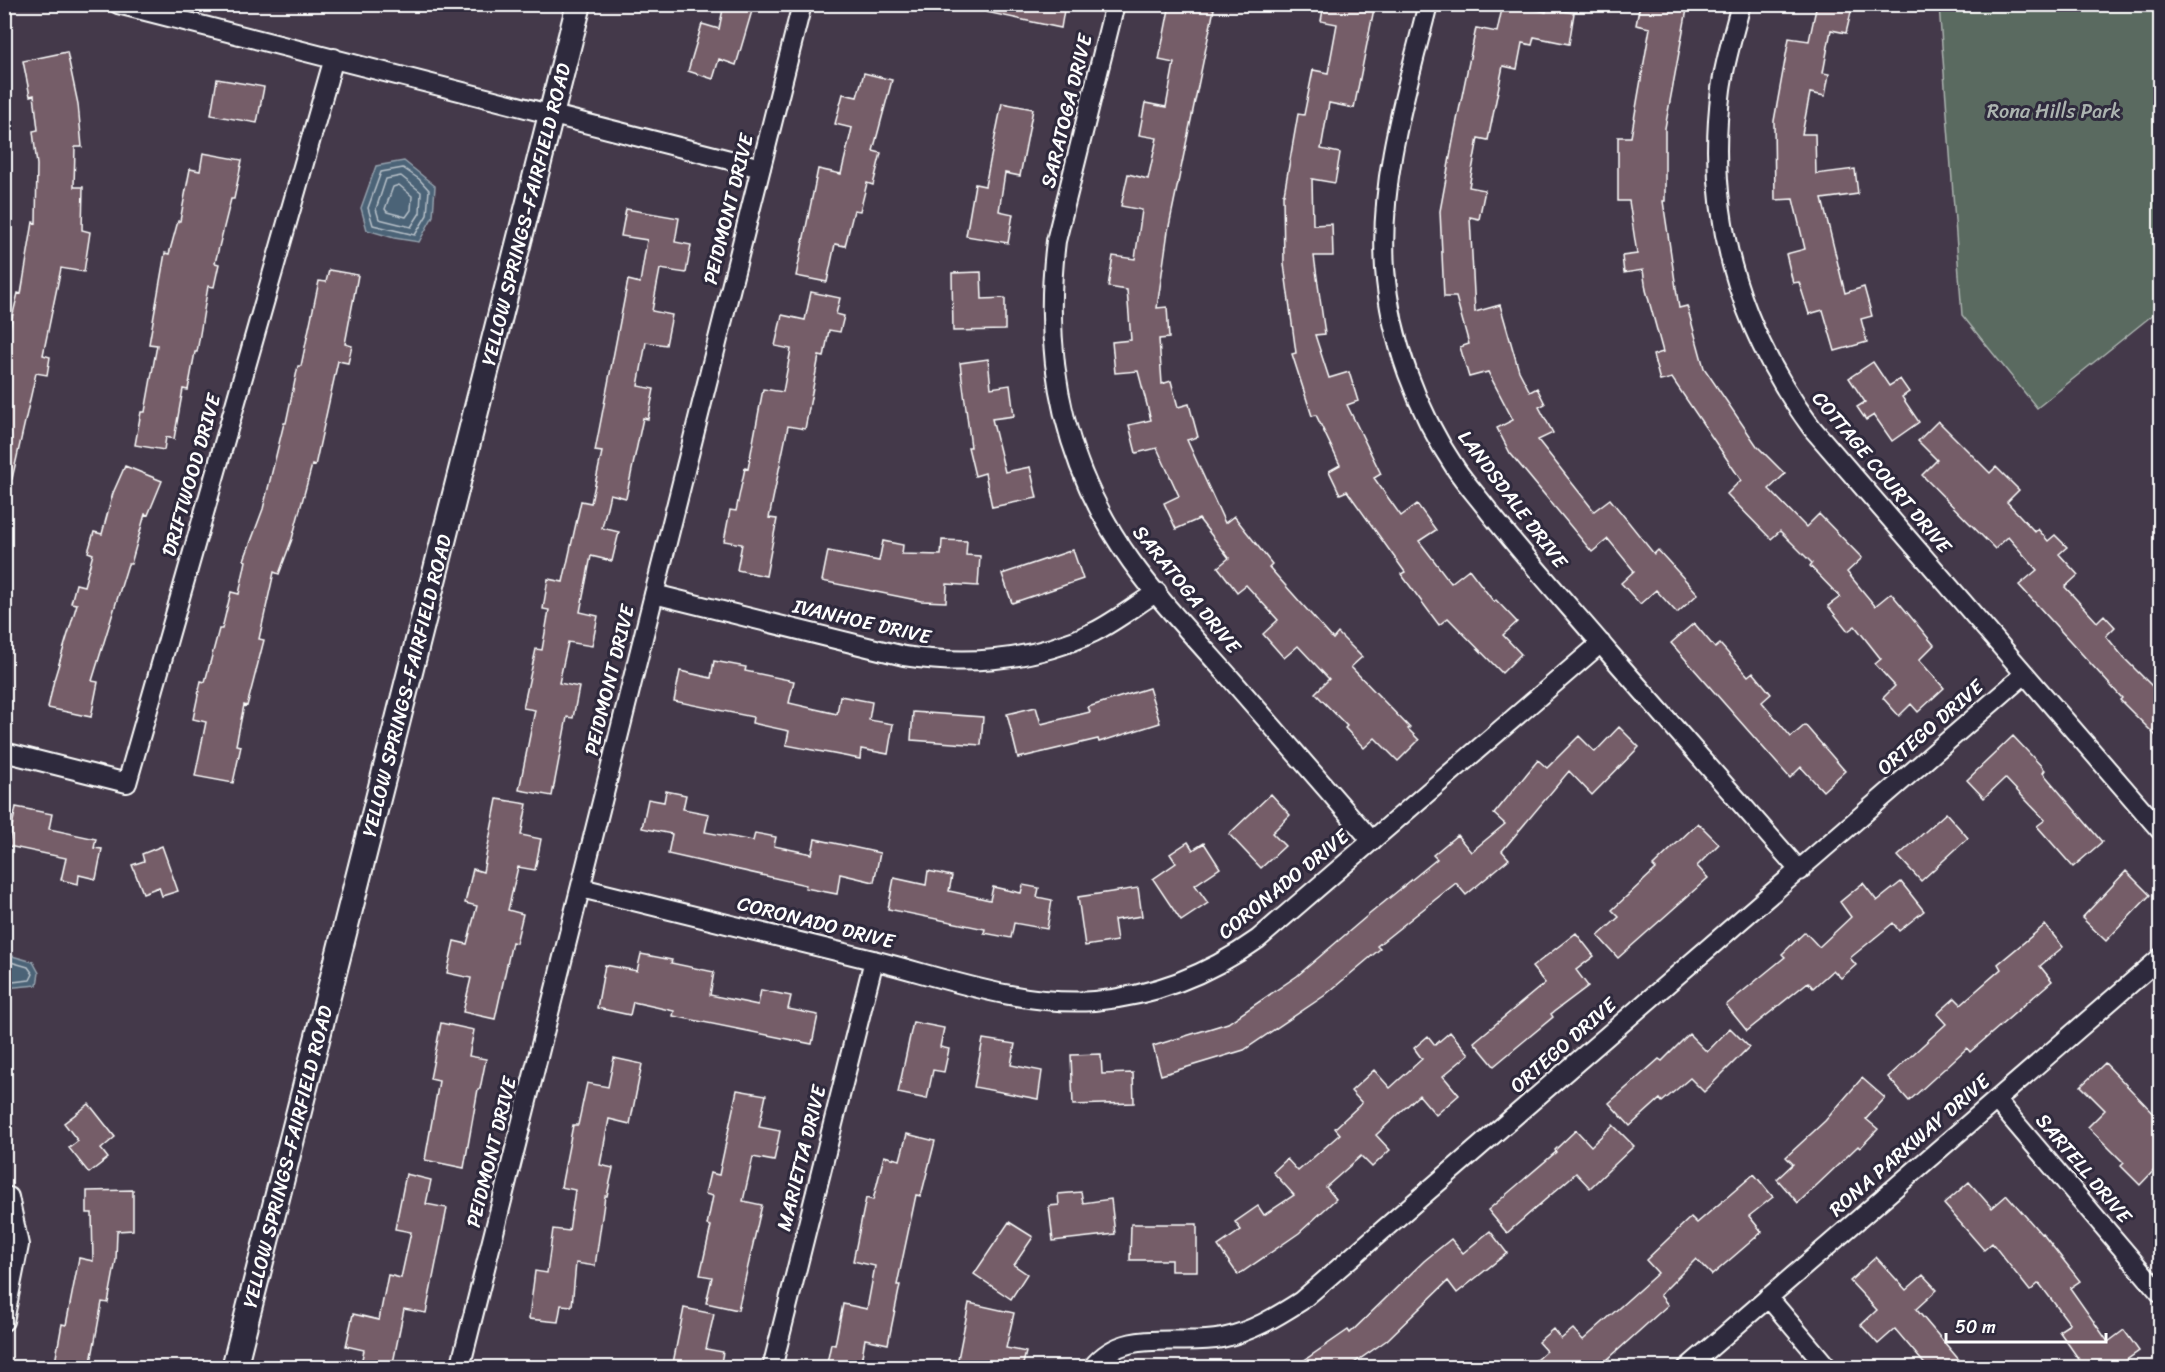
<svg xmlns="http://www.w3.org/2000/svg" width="2165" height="1372" font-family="Sriracha,sans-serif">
<rect width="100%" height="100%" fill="#44394a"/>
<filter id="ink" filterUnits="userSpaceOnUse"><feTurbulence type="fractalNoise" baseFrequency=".0167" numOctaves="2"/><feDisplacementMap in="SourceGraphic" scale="12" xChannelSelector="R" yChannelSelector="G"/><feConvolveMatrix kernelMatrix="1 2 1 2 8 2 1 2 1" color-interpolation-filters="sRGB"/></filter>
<g filter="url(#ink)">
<!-- green -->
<path fill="#5a6a61" stroke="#acb4b0" stroke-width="1.5" d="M1939,5H2160V309L2037,408L1962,315Z"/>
<!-- water -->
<path fill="#4c6377" stroke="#94a1ad" stroke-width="1.5" d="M404,161L435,186L433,216L419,242L394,238L367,230L361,208L376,166Z
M5,954L33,962L39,973L37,985L5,988Z"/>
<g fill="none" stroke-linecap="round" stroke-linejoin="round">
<!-- shore -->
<path stroke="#b7c1c9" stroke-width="1.5" d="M403,168L419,179L429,190L427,215L415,235L373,225L368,208L381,172Z
M401,176L421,192L420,213L411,227L379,219L376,209L386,179Z
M399,185L412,196L411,210L406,217L387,212L385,209L393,187Z
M4,960L28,967L33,974L30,980L4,983"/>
</g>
<!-- building -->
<path fill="#755d67" stroke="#fff" stroke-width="1.5" d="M724,4H754L736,65L719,59L713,79L688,71L702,24L719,29Z
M987,4H1065L1061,28L986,12Z
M1170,4H1194L1214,9L1168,231L1157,308L1167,307L1169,338L1159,339L1162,384L1171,381L1178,407L1189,404L1198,437L1187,440L1225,523L1234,516L1272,564L1269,567L1333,639L1338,633L1362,657L1351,667L1410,728L1408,729L1419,740L1398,761L1375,738L1364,748L1345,728L1347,726L1315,693L1329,679L1298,646L1284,658L1263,634L1278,620L1246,585L1237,592L1218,567L1229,558L1199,519L1176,529L1164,503L1179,496L1157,448L1136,453L1129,425L1151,420L1138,371L1115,373L1112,342L1131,340L1127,290L1108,287L1113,256L1135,259L1142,210L1121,206L1128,174L1148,179L1157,138L1139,135L1145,103L1166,107L1174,63L1159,60Z
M1324,4H1375L1354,108L1329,103L1321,149L1340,153L1335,183L1312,179L1313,225L1332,224L1333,256H1314L1325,334L1315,335L1329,378L1349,372L1358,401L1347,405L1381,474L1374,478L1401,516L1417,504L1436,530L1419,541L1451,583L1469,569L1494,602L1496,600L1517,622L1503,635L1521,654L1502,673L1448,618L1439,625L1401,574L1405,572L1347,491L1340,494L1329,471L1340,465L1316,415L1312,416L1292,354L1296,353L1284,264L1283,194H1284L1298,114L1304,115L1313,70L1328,73L1337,24L1321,21Z
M1503,4H1513L1546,12L1547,8L1574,13L1569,44L1534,37L1532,45L1522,43L1517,69L1503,66L1488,140L1478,138L1469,187L1485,190L1479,219L1470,217L1475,312L1500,305L1519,371L1530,392L1537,388L1545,404L1539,407L1553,433L1538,440L1594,511L1610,499L1654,554L1658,550L1698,594L1677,613L1656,590L1640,604L1621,583L1634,571L1608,539L1592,552L1510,453L1497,428L1513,420L1488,372L1469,377L1460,347L1469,344L1456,297H1444L1440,211L1455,130L1476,28L1497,32Z
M1640,4H1688L1665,128V201H1663L1679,308L1687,306L1704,368L1757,446L1785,474L1769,489L1806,527L1819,514L1862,558L1847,572L1875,606L1891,593L1934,645L1919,660L1944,688L1918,712L1911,704L1899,716L1883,698L1895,686L1875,664L1881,659L1855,626L1848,631L1828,606L1840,597L1810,566L1812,563L1780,531L1771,539L1727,494L1741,480L1672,378L1660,381L1653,355L1663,352L1646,290L1643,270L1624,273L1622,256L1637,254L1629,201H1618V137H1631L1650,28L1636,25Z
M1817,4H1853L1846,33L1831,30L1823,73L1829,74L1825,96L1810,93L1802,134H1815L1816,174L1855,169L1858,194L1822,199L1845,293L1864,287L1872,316L1861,319L1867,342L1835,351L1823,310L1809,314L1799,282L1793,283L1786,254L1805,249L1793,199L1775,200L1774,121L1789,38L1809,41Z
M67,52L78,104L82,147H75L74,187H83L82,230L90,232L84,272L61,268L43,355L50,357L47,375L36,373L12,479L4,478V351L18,293L21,294L33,222L36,223L37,165L33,131L38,130L34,95L30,96L23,61Z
M864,73L892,80L873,151L881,153L873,185L867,183L860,211L854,210L845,246L835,244L827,282L796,276L818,169L841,174L852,128L835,124L843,94L857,97Z
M217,79L264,87L257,123L211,115Z
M1002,103L1033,109L1020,176L1005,173L999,211L1013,214L1008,243L966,236L975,184L985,186Z
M203,153L242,160L234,199H231L215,263L219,264L214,287L208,286L197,352H195L188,390L183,389L174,439L166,437L164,450L135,445L141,412H145L157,345L149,344L165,253L169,254L178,221H180L190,169L200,171Z
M626,209L679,218L675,242L691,245L686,273L660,269L652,311L672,315L666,345L646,342L638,386L654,389L648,419L643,418L626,498L610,494L602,528L619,532L612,561L591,556L580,612L598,616L592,646L568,642L559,683L579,687L573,718L567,717L552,796L519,790L535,710L523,708L536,649L542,650L549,610L543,609L548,579L563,582L581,501L591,503L602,452L595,451L628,280L640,283L647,240L621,236Z
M329,270L358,275L345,344L352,346L348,363L338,361L315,466L312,465L292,539L279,574L274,572L259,639L264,640L247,706L244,705L236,745L241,746L233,783L195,776L206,722L193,719L201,681L205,682L219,629H222L231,592L239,594L246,561L244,560L263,509L284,423H286L298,366H301L319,281L326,282Z
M981,272L982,299L1005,298V330L953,331L952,273Z
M811,292L840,298L836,314L844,316L840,332L829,330L824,357L819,356L805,429L788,426L769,518L777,519L766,576L737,570L742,544L724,541L730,510L736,511L745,468L748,469L763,389L783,392L791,349L775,346L782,315L805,320Z
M988,359L991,388L1010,385L1014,416L992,419L1005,472L1030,467L1037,498L992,507L985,473L975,476L968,447H971L960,363Z
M1873,362L1889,386L1900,379L1909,392L1902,397L1919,422L1892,441L1874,415L1866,420L1857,407L1865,402L1849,378Z
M1938,421L1990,473L1996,467L2019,490L2007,502L2035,532L2038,529L2048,541L2055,535L2067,547L2059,554L2078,575L2065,587L2097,622L2104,615L2115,627L2106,636L2124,658L2160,694V740L2120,700L2122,698L2019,585L2037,570L2008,537L1995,549L1922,475L1937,460L1918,441Z
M125,466L162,481L148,515L145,514L131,564H128L92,681L98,682L91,717L48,708L54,680L77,604L71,603L76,584L84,586L93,554L88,552L94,532L102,534L113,493Z
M942,540L967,541L966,555L980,556L978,586L947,584L946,602L921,601L822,581L828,551L879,561L883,541L903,545L902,554L941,555Z
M1073,550L1083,579L1012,603L1002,574Z
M1694,623L1715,648L1720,644L1748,676L1753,672L1771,694L1762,702L1791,737L1805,725L1845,771L1823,791L1801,767L1790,778L1671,643Z
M714,661L746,667L745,671L794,681L789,703L837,714L840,696L872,702L869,720L893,724L888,754L861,749L860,759L786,745L789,731L752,723L753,717L674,701L680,671L711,678Z
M1149,688L1160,723L1099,742L1098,739L1018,758L1007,714L1036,707L1041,724L1090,712L1088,707Z
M913,712L983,717L981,745L911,740Z
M1619,727L1639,747L1592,795L1569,771L1502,851L1509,859L1466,895L1456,883L1377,946L1380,949L1324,996L1244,1050L1161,1075L1153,1046L1228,1023L1297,976L1366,917L1437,859L1433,855L1457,835L1471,852L1505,824L1494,814L1538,760L1547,768L1579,736L1595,752Z
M2013,736L2045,770L2043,773L2102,842L2073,867L2037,826L2045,820L2005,778L1984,798L1967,780Z
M666,791L686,795L683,809L709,814L705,832L753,841L755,833L776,837L774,846L812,854L815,839L880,853L874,882L840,874L837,894L805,888L806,885L668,854L672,834L642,828L648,799L664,802Z
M1271,794L1290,815L1272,833L1285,846L1261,868L1229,834Z
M497,799L527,804L521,835L541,839L535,870L518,867L508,910L523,914L516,943L512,942L495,1019L463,1012L471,978L447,973L454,941L467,944L477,906L465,903L473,869L483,872Z
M16,807L52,814L49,829L96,839L94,848L102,849L96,879L79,875L78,884L61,880L66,858L8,846Z
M1946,813L1968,838L1921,881L1898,856Z
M1698,823L1719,844L1697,866L1708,878L1618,958L1598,936L1619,917L1612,910L1656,869L1653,866Z
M1188,842L1193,850L1204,843L1220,868L1195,885L1208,903L1181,921L1153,879L1176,863L1170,854Z
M162,846L178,891L162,896L159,887L143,893L132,865L144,861L142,854Z
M928,871L952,876L949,891L990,900L993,887L1021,893L1023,885L1039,888L1037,897L1052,900L1047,929L1014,923L1011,938L984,933L985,929L888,909L894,878L926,885Z
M2126,871L2150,895L2106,941L2082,918Z
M1901,882L1924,911L1899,931L1893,923L1850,958L1856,965L1841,978L1833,970L1813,988L1808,982L1747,1031L1726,1005L1785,957L1782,954L1805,932L1819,947L1851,917L1840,902L1863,883L1877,901Z
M1138,888L1142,916L1114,920L1117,941L1085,946L1078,897Z
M2045,925L2063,947L2040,966L2052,981L1970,1052L1967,1048L1909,1101L1888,1077L1946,1024L1937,1014L1955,998L1961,1004L2001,969L1998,964Z
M1576,933L1594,956L1576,970L1588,986L1551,1014L1553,1017L1494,1066L1474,1042L1545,983L1532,967Z
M641,954L672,960L671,963L714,972L710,995L758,1005L761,990L791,996L788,1009L818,1015L812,1044L673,1016L674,1011L633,1002L630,1015L597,1008L605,965L637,971Z
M913,1022L944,1028L940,1047L949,1049L944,1072L933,1070L927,1099L898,1093Z
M441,1023L474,1030L469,1056L486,1059L480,1089H478L464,1168L425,1160L439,1081L430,1079Z
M1730,1028L1749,1047L1704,1092L1690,1078L1662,1102L1660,1099L1630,1126L1609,1103L1659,1059L1662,1061L1689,1034L1707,1052Z
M1450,1032L1469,1054L1443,1076L1459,1095L1436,1115L1419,1095L1376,1135L1390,1150L1372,1167L1361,1156L1326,1187L1336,1199L1299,1233L1238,1275L1218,1246L1241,1230L1235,1222L1258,1206L1264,1215L1294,1195L1273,1172L1287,1159L1298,1171L1340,1134L1335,1128L1362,1103L1351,1091L1374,1070L1390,1088L1422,1059L1414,1048L1428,1036L1435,1045Z
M983,1039L1015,1044L1011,1065L1042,1071L1038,1099L974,1087Z
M1101,1054L1102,1074L1133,1073L1134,1103L1073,1105L1071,1055Z
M614,1058L642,1064L630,1124L609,1119L600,1165L613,1168L607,1196H605L595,1266L576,1263L572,1306L561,1305L558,1322L529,1319L535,1271L547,1273L553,1229L569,1231L575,1190L561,1187L573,1125H578L587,1083L608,1087Z
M2105,1063L2160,1120V1164L2140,1185L2121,1166L2124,1163L2088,1127L2105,1110L2081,1086Z
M1862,1078L1885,1098L1866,1119L1878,1129L1860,1148L1858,1146L1798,1203L1777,1179L1793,1164L1786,1157L1825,1121Z
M737,1090L766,1095L759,1127L780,1131L774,1161L753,1157L743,1201L762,1205L738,1310L706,1303L712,1277L700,1275L711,1226L707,1225L713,1196L705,1194L710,1173L719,1175Z
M89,1104L115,1137L101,1149L108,1158L89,1173L69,1148L78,1141L64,1123Z
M1613,1125L1634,1146L1590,1188L1576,1173L1507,1233L1488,1210L1556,1152L1555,1150L1576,1130L1591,1146Z
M907,1134L935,1141L921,1196L916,1195L897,1285H900L888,1344L865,1339L860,1368H826L831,1344L835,1345L843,1304L867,1309L875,1266L853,1261L866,1198L873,1200L884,1156L900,1160Z
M406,1174L431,1180L426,1204L447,1208L426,1313L404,1309L392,1368H360L364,1350L346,1346L353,1314L379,1320L388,1275L401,1278L411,1232L395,1229Z
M1754,1174L1773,1197L1749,1216L1762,1232L1712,1275L1696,1259L1660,1295L1668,1305L1598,1368H1527L1546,1351L1538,1342L1553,1329L1561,1339L1573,1329L1583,1340L1658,1273L1646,1260L1691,1217L1697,1223Z
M1969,1182L1992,1208L2007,1195L2041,1234L2042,1233L2080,1281L2070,1288L2108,1342L2124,1330L2139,1351L2115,1368H2085L2059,1331L2070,1324L2039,1283L2030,1291L1992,1243L1984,1250L1944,1204Z
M133,1190V1230L117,1231L116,1260L108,1303L102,1302L90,1368H54L62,1324L66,1325L79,1258L93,1261L92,1213H87V1191Z
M1081,1192L1083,1203L1111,1199L1115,1234L1053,1241L1049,1206L1059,1205L1058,1194Z
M1009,1222L1033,1237L1014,1265L1027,1274L1011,1299L974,1274Z
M1131,1224H1197V1271H1171V1260H1130Z
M1490,1231L1507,1253L1457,1293L1448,1281L1387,1340L1347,1368H1293L1348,1330L1350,1333L1424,1261L1451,1239L1463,1253Z
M1876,1257L1906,1290L1923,1275L1937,1290L1916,1309L1966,1368H1928L1895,1329L1878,1344L1861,1325L1877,1310L1850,1281Z
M969,1303L1014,1313L1006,1348L1026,1352L1022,1368H975L957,1364Z
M684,1308L714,1314L706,1349L723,1352L720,1368H672Z"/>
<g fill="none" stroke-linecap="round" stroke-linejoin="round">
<defs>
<path id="street" d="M118,4L761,168
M1115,4L1056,241C1042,356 1063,466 1131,561C1159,600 1193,636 1225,672C1274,729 1323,785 1372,841
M1428,4C1406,92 1379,178 1385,269C1390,339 1417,411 1456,469C1466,484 1479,498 1490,513C1528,561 1569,606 1609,653C1672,725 1736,798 1800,871
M1741,4C1734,32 1725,60 1721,89C1705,214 1738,327 1812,428L2160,830
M654,594L904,656C970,666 1033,661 1094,632C1116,621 1136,605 1157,592
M4,752L127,783L334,58
M581,888C681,912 781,937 881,962C950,980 1022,1006 1094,1001C1155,996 1209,974 1258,939L1601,643
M1996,1100L2160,1293
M1768,1297L1828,1368
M4,1321L19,1245L9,1197
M460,1368L802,4
M772,1368L874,960
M1092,1368C1124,1326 1178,1347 1222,1338C1251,1332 1276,1317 1301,1301L2025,674
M1687,1368L2160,958"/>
<g id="secondary">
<path id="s1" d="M234,1368L579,4"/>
</g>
</defs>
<!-- street casing -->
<use href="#street" stroke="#fff" stroke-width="22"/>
<!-- secondary casing -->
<use href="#secondary" stroke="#fff" stroke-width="28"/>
<!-- street -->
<use href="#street" stroke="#2f2a3d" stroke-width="18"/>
<!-- secondary -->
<use href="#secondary" stroke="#2f2a3d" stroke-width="24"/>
</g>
</g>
<g text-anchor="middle" stroke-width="6" stroke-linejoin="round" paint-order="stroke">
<!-- street labels -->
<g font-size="20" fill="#fff" stroke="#2f2a3d">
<text transform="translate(1066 111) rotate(-76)" y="7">SARATOGA DRIVE</text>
<text transform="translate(728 209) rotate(-76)" y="7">PEIDMONT DRIVE</text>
<text dy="7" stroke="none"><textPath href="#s1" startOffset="1190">YELLOW SPRINGS-FAIRFIELD ROAD</textPath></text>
<text transform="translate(1882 472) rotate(50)" y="7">COTTAGE COURT DRIVE</text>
<text transform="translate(191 475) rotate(-74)" y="7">DRIFTWOOD DRIVE</text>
<text transform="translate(1513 499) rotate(53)" y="7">LANDSDALE DRIVE</text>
<text transform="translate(1187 589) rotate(51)" y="7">SARATOGA DRIVE</text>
<text transform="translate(862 621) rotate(13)" y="7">IVANHOE DRIVE</text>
<text transform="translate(609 680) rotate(-76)" y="7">PEIDMONT DRIVE</text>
<text dy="7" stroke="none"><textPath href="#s1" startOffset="704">YELLOW SPRINGS-FAIRFIELD ROAD</textPath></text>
<text transform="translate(1930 727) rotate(-41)" y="7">ORTEGO DRIVE</text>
<text transform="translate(1283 884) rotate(-39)" y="7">CORONADO DRIVE</text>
<text transform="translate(816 922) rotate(14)" y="7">CORONADO DRIVE</text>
<text transform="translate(1563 1045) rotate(-41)" y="7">ORTEGO DRIVE</text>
<text transform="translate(1909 1145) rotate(-41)" y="7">RONA PARKWAY DRIVE</text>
<text transform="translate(491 1152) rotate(-76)" y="7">PEIDMONT DRIVE</text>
<text dy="7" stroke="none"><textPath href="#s1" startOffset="218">YELLOW SPRINGS-FAIRFIELD ROAD</textPath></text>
<text transform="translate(801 1158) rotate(-76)" y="7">MARIETTA DRIVE</text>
<text transform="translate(2084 1168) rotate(50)" y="7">SARTELL DRIVE</text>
</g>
<!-- park labels -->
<g font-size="20" fill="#acb4b0" stroke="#2f2a3d">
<text x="2054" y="118">Rona Hills Park</text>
</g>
</g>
<!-- margin -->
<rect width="2165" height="1372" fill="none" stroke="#2f2a3d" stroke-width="24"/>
<rect x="12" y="12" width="2141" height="1348" fill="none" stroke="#fff" stroke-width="2" filter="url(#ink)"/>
<!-- scale -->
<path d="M1946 1333v9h160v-9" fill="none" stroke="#ffffff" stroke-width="3"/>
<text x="1955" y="1333" font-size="18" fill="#ffffff" stroke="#2f2a3d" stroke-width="4.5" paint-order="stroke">50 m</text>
</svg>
